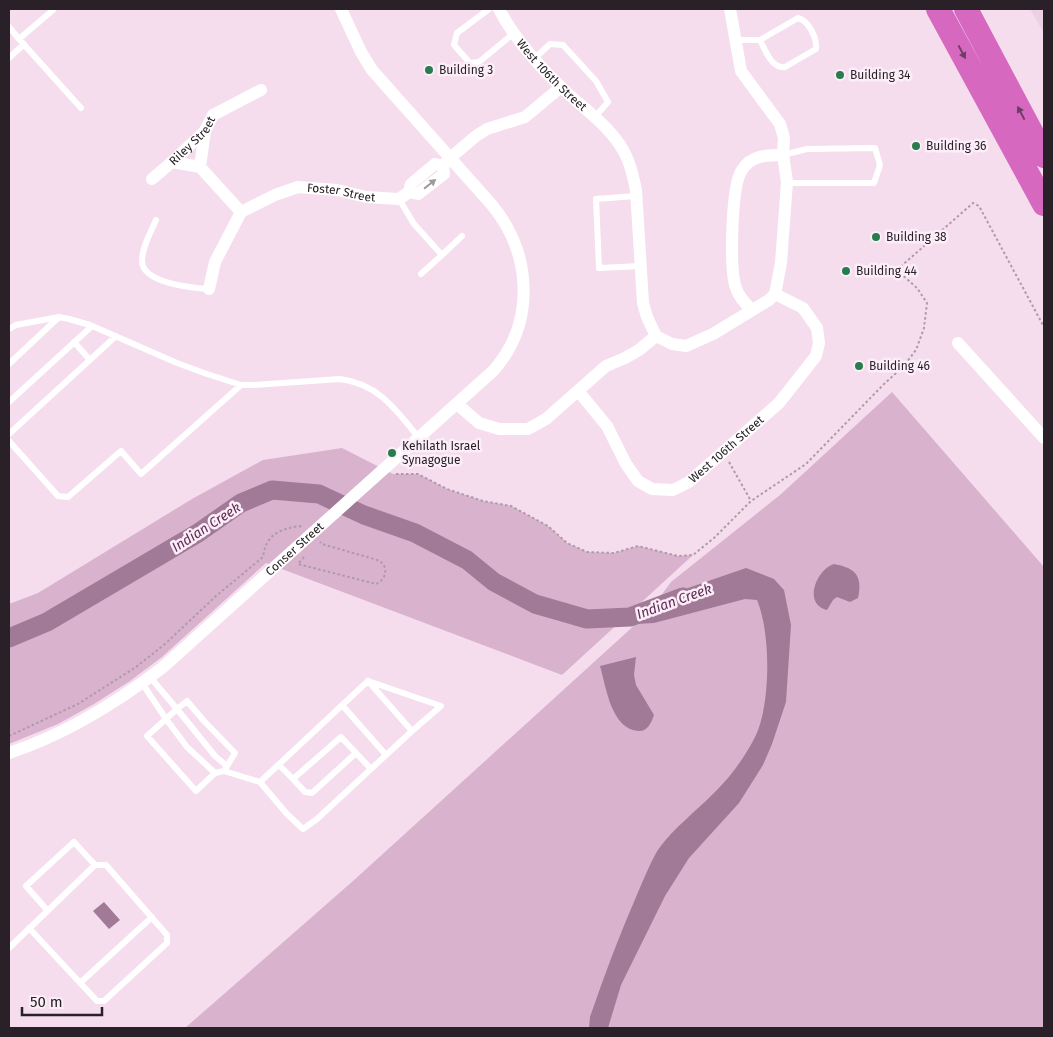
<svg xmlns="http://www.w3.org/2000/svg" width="1053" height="1037" font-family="'Fira Sans',sans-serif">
<rect width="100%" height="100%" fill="#f5ddee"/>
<!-- built -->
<path fill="#eecfe5" d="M1030,9H1044V33Z"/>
<!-- green -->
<path fill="#d9b2ce" d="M892,392L1044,567V1028H185L353,881L649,612L671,582L780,495Z
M342,448L393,474H418L447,489L483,501L511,506L548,526L567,543L587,552L614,553L638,546L678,556L693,555L562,675L266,563L162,657L130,681L94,704L58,724L9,744V604L38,593L192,499L263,460Z"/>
<!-- water -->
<path fill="#a17a97" d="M834,564C855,568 863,575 858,598L850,602L837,597L833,600L827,610C802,604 817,569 834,564Z
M746,568L774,579L784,590L791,625L786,702L772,744L763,765L739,803L689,858L665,896L621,985L608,1028H589L590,1017C604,976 619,936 636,897C642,883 648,868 655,855C667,833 699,809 717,790C732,775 746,755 755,737C771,705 771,633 757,600L745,599L654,623L636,624L649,612L688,588Z
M636,657L634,675L636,685L654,715C651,723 648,731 639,731C611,730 606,686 600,666Z
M104,902L120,920L109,929L93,911Z"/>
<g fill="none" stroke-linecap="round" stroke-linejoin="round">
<!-- river -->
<path stroke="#a17a97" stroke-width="19" d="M9,638L47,622L198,533L241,503L272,490L319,494L364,515L415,533L467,560L494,582L535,604L587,619L630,617L683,597"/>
<!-- path -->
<path stroke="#ad9ba8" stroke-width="2" stroke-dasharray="2.5 2.5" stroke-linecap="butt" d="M729,462L751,501
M396,474H418L447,489L483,501L511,506L548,526L567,543L587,552L614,553L638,546L678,556L693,555L714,538L751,501L806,464L885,383L903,367L916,350L924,328L927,303L917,288L899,272V268L973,203L979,206L1044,327
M304,557L298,564L376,584C384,581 389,570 382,563C380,561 377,560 374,559L322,544L320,542
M9,736L78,704L136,667L165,644L216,596L263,557C266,534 280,529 300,526L302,528"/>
<!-- lane -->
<path stroke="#fff" stroke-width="6" d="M489,9L457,33L454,45L470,63L479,62L514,33
M9,27L19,39L53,10L51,9
M19,39L81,108
M735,40H760L798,18C809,21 817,38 816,49L785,67C772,69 765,50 760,40
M9,58L24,44
M535,58L550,44L563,45L596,81L608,102L595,117
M783,155L807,149L875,148L880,165L874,183H787
M636,196L596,199L599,268L641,266
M399,199L414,224L442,255L421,274
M156,220C151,232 142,247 142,261C142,283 192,288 209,289
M442,255L462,236
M9,329L16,325L59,317L69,319L90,325L177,363L207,374L241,385H254L340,379C379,384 396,410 419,438
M74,342L90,360
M9,364L59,317
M9,402L92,326
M9,434L116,336
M9,441L58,496L68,497L121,451L141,474L241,385
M150,677L177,709L147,736L196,791L215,773L224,771L235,753L204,721L187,701L177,709L215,756L227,766
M368,681L441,706L412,731
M142,683L166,719L187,747L215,773
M342,705L386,755
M279,765L293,779L341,737L371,769
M224,771L260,782L368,681L412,731L317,819L303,829L286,813L260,782
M293,779L305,792L312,793L356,753
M29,928L97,1001H104L167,943V935L106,865H95
M9,948L95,865L74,842L26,886L47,910
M80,983L152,917"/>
<!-- street -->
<g stroke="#fff" stroke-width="12">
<path id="s1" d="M499,9C514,38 537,64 561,87C581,107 608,124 623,150C630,162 633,176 636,190L643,303L647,317L656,336L672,344L686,346L713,334L769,300L775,294L781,263L787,182L783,155L784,138L780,124L741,71L730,9"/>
<path d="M172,162L200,167L241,212"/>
<path d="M200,167L205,131"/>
<path id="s2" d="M152,179L172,162L205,131L213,115L261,90"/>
<path d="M409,192L411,184L435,164L443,166"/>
<path id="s3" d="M209,289L215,262L241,212L275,195L298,187L337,190L366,197L399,199L409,192L418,194L444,174L443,166L450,158L476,136L487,129L525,117L561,87"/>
<path d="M752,310C744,302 738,296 735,285C730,266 731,185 742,170C751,155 768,155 783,155"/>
<path d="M958,343L1044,438"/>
<path id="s4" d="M579,392L607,426L626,464L638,481L652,489L673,490L689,482L779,403L816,356L819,343L817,328L803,308L775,294"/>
<path d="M457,404L479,423L499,429H528L546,419L606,366L625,358L639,350L656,336"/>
<path id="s5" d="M9,753C64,735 116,703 162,668L493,371C536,323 532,254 492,205L372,70L361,52L341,9"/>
</g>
<!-- highway -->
<path stroke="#d668bf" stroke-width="24" d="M938,9L1044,204
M966,9L1044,156"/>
</g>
<!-- one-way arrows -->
<defs><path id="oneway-solid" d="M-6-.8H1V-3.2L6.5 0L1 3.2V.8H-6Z" transform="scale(1.25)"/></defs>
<g fill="#6e3d64">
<use href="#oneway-solid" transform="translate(962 52) rotate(62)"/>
<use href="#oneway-solid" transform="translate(1021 113) rotate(-118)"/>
</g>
<use fill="#9f9b9e" href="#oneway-solid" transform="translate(430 184) rotate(-38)"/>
<!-- markers -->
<g fill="#287c4e" stroke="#fceef8" stroke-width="2">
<circle cx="429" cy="70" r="5"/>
<circle cx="840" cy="75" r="5"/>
<circle cx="916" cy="146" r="5"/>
<circle cx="876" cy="237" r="5"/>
<circle cx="846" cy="271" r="5"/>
<circle cx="859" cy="366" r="5"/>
<circle cx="392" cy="453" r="5"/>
</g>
<g text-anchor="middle" stroke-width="5" stroke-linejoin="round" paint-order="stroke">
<!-- poi labels -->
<g font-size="12" fill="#292127" stroke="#fceef8" text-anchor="start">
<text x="439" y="74">Building 3</text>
<text x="850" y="79">Building 34</text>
<text x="926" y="150">Building 36</text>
<text x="886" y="241">Building 38</text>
<text x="856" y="275">Building 44</text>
<text x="869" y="370">Building 46</text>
<text x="402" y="450">Kehilath Israel<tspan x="402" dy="14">Synagogue</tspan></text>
</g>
<!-- street labels -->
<g font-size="12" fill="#292127" stroke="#fceef8">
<text dy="4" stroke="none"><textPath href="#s1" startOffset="85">West 106th Street</textPath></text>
<text dy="4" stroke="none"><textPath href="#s2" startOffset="56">Riley Street</textPath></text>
<text dy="4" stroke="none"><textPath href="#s3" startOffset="190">Foster Street</textPath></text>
<text dy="4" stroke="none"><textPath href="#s4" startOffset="212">West 106th Street</textPath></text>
<text dy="4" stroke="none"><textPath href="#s5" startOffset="354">Conser Street</textPath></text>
</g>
<!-- water labels -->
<g font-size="14" font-style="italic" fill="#612e56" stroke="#fceef8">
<text transform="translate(206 527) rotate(-33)" y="5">Indian Creek</text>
<text transform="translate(674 601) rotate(-20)" y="5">Indian Creek</text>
</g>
</g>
<!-- border -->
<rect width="1053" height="1037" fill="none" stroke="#292127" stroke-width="20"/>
<!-- scale -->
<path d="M22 1007v8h80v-8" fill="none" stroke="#292127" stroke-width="2.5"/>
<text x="30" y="1007" font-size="15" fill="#292127" stroke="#fceef8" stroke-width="4" paint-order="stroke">50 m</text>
</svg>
